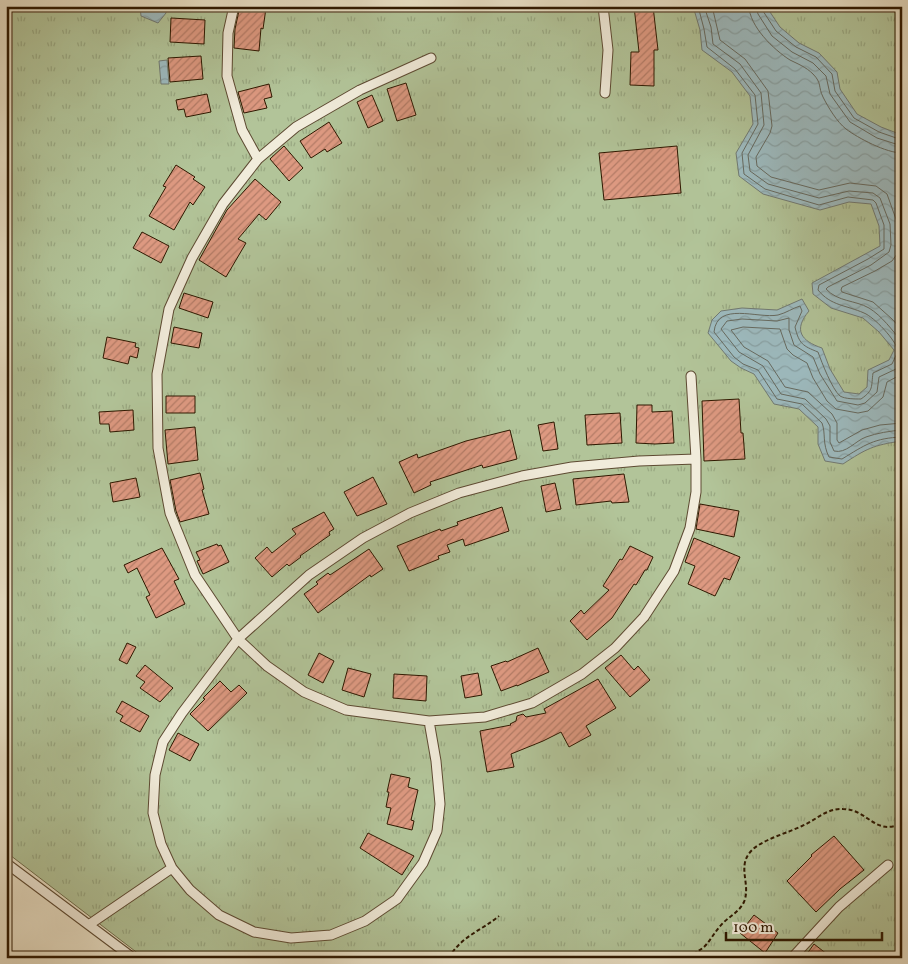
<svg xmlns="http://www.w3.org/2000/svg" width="908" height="964" font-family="Vollkorn,serif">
<defs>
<pattern id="grass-tufts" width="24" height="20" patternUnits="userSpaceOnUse" patternTransform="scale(1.25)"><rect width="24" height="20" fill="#b2c499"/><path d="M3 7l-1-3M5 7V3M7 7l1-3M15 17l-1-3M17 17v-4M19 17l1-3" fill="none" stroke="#99a882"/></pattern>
<pattern id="water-waves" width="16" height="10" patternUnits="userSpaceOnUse" patternTransform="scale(1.25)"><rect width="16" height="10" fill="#9dbbc0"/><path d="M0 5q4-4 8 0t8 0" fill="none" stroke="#88a0a3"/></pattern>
<pattern id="building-hatch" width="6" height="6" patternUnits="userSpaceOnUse" patternTransform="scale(1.25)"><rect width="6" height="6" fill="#dd9981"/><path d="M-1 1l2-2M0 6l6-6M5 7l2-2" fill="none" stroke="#b47c67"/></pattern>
</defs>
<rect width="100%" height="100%" fill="#eae2c8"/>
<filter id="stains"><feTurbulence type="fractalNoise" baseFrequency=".004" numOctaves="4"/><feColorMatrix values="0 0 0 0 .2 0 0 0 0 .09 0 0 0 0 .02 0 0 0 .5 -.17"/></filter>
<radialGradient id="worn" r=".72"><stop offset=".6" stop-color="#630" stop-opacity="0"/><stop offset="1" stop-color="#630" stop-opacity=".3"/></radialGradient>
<!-- grass -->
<path fill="url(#grass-tufts)" stroke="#706e4c" d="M6,6H902V958H144L6,852Z"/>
<!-- water -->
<path fill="url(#water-waves)" stroke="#717a73" d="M140,6H167L166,13L158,23L141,16Z
M693,6H766L780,27L799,43L819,53L837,72L840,89L857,114L881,127L902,135V441C873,445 866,449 843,464L825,461L818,444V427L799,409L774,404L754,374L741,368L731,361L708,333L712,320L721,311L742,308L777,310L802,299L809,311C793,330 801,341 822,348L830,369L844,392L859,394L867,387L868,370L889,360L894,350L879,332L863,318L831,308L813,294L812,283L880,246L879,226L871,204L849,202L820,210L763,194L739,176L736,153L753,124L750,96L732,72L702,50L700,30Z
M167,60L169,84H161L159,61Z"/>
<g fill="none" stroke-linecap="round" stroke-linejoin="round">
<!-- shore -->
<path stroke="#666a60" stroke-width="1" d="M698,6L704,29L707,47L735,69L755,95L758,124L742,153L744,174L765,189L819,205L848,197L873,200L876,203L884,225V249L868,259L819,285L818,290C831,306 846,305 864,313C874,317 896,340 898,351L892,364L873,373C871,387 874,390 861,399C855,399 845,399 840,396C832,389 822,363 818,352C803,346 799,344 795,327L802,311L800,306C793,308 786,313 778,315C758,319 717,301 714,332L734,357L743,364L758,370L777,399L802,404L822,423C826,434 822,443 829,457L842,459C865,445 874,438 902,437
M704,6L711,27L713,44L740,64L761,93L764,125L748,155L750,171L768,184L819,198L849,191L873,193L880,198L890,224L891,245L889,252L871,265L828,287L826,289C838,302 855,300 869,308C882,316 892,330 902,342
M712,6L720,40L745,59L768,91L772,126L770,133L756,157L757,166L771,177L819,190L850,183L876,186L887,194L897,222L899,245L897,254L892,261L875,271L842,287L841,290L842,292L873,302L892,319L902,330
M749,6C749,26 774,50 790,60C798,64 806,67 813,74C822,83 818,87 823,97C828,107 837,122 846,129C858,138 886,153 902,153
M756,6L758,14L772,36L792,52L813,63L826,76L830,94L850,122L877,138L902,146
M763,6V11L776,31L796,47L816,57L832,74L835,91L854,118L879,132L902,140
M902,360L896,369L879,377L877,392L865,403L858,405L837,401L820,374L813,357L794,345L789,330V318L777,321L742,319L727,321L721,329L739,352L763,366L781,394L805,399L826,419L830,426V442L834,451C846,454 855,441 866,437C877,433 890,431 902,430
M902,374L887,382L883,397L868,411L858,413L836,409L827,401L813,378L807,363L793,355L787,349L780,329L743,327L731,330L744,347L768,361L785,387L808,392L832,414L837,423V440L839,443L862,430L880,425L902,423"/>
</g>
<!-- building -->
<path fill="url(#building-hatch)" stroke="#2e1800" d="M240,6L266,8L263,29L261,28L259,51L234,48L235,29Z
M634,6H653L658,50H654V86L630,85L631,52H639Z
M171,18L205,20L204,44L170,42Z
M201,56L203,79L170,82L168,58Z
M406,83L416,115L397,121L387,89Z
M269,84L272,97L264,99L267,108L244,113L238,92Z
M207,94L211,112L186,117L184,109L178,110L176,100Z
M372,95L383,121L368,128L357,102Z
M329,122L342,143L327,152L325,149L311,158L300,141Z
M284,146L303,168L289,181L270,159Z
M677,146L681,193L604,200L599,153Z
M176,165L195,177L193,179L205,187L193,205L190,202L174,230L149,216L166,187L163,186Z
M255,179L281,202L266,220L259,214L238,239L246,243L226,277L199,260L227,210Z
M142,232L169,246L161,263L133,248Z
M184,293L213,302L208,318L179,308Z
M174,327L202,333L199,348L171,343Z
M107,337L136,343L135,347L139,348L137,358L130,356L128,364L103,358Z
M166,396H195V413H166Z
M739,399L741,433H743L745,459L704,461L702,401Z
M637,405H652V412L672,411L674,443L655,444L636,443Z
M133,410L134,430L110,432L109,424H100L99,412Z
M620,413L622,443L587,445L585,415Z
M554,422L558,449L543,451L538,425Z
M195,427L198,460L168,464L165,430Z
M510,430L517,459L483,468L482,465L430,482L431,485L414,493L399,462L417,454L418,458L466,441Z
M200,473L204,489L202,490L209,514L180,522L176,511L170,480Z
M624,474L629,502L612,503L611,501L576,505L573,479Z
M373,477L387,504L357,516L344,492Z
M136,478L140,497L113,502L110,483Z
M555,483L561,509L546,512L541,486Z
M700,504L739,511L734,537L696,529Z
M502,507L509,531L465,546L463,539L447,545L450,552L438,556L439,559L409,571L397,546L440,529L441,531L458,525L457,522Z
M324,512L334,529L329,532L330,535L300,556L301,557L289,566L287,564L272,577L255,558L267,547L272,553L296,534L292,529Z
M694,538L740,557L730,580L724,578L715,596L688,584L695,566L685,562Z
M217,544L218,546L221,545L229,562L203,574L197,561L200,560L196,552Z
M630,546L653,557L647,570H645L636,585L634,584L612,618L587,640L570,621L581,610L584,614L609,590L603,586L620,559L622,560Z
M162,548L179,579L174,581L185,604L156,618L146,597L150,595L137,568L128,573L124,565Z
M369,549L383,569L371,577L370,575L318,613L304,594L318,584L316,582L328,573L330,575Z
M127,643L136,647L127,664L119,660Z
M538,648L549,672L517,686V685L501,691L491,666L506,661L507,662Z
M319,653L334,661L323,683L308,675Z
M621,655L634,670L638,666L650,680L630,697L605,668Z
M145,665L173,688L160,702L140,688L145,682L136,676Z
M348,668L371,674L364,697L342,690Z
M478,673L482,695L465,698L461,676Z
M394,674L427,676L426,701L393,698Z
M598,679L616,708L586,726L591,735L569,747L561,732L543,741L511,754L514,767L487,772L480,731L511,725L510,724L516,721L517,716L523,714L526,717L546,713L544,709Z
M220,681L231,692L239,685L247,693L208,731L190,714L205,699L203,698Z
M122,701L149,716L140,732L120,721L123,716L116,712Z
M178,733L199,744L190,761L169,750Z
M391,774L410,778L408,787L418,790L411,820L414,821L412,830L387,824L391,808L386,807L389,792H387Z
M368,833L414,856L402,875L360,848Z
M834,836L864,870L840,889L816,912L787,881L812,856L811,855Z
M754,915L778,933L765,953L740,933Z
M814,944L832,958H804Z"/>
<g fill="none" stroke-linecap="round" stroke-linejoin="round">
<defs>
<path id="minor" d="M234,6L228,33L227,76L242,130L258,159
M603,6L608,50L605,93
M431,58L360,90L296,127L258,159L223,204L192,258L169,309L157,374L158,448L170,513L195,575L238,639L267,666L304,692L346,710L429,721L485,717L532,703L582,674L615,648L644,617L674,571L690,528L696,492V459L691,376
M429,721L436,761L440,804L437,831L423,863L397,899L365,921L331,935L291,938L254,932L219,915L190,890L172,868L161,844L153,813L155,775L163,742L182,713L238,639L309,575L363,538L410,513L459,493L522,476L572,467L639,461L696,459
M6,863L133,958
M90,924L172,868
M792,958L839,907L888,865"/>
</defs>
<!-- minor casing -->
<use href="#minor" stroke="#5d4a32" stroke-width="11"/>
<!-- path -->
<path stroke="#2e1800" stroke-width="2" stroke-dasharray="4 2.5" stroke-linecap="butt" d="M449,958C461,936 481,931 499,916
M688,958C693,954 699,951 704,947C711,940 715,931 723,923C730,916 739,912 744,902C752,882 733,863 757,846C771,837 787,833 802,826C816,820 827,808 843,809C868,809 875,837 902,823"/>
<!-- minor -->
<use href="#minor" stroke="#f1ecdb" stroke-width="9"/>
</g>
<!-- margin -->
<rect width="908" height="964" fill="none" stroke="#eae2c8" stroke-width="25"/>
<rect x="8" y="8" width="893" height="949" fill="none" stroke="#2e1800" stroke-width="2.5"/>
<rect x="12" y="12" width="883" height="939" fill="none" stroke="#2e1800"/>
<!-- scale -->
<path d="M726 932v8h156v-8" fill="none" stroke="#2e1800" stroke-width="2.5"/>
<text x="733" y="932" font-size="15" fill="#2e1800" stroke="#f1ecdb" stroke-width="4" paint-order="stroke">100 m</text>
<rect width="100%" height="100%" filter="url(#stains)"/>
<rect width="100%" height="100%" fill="url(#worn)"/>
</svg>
